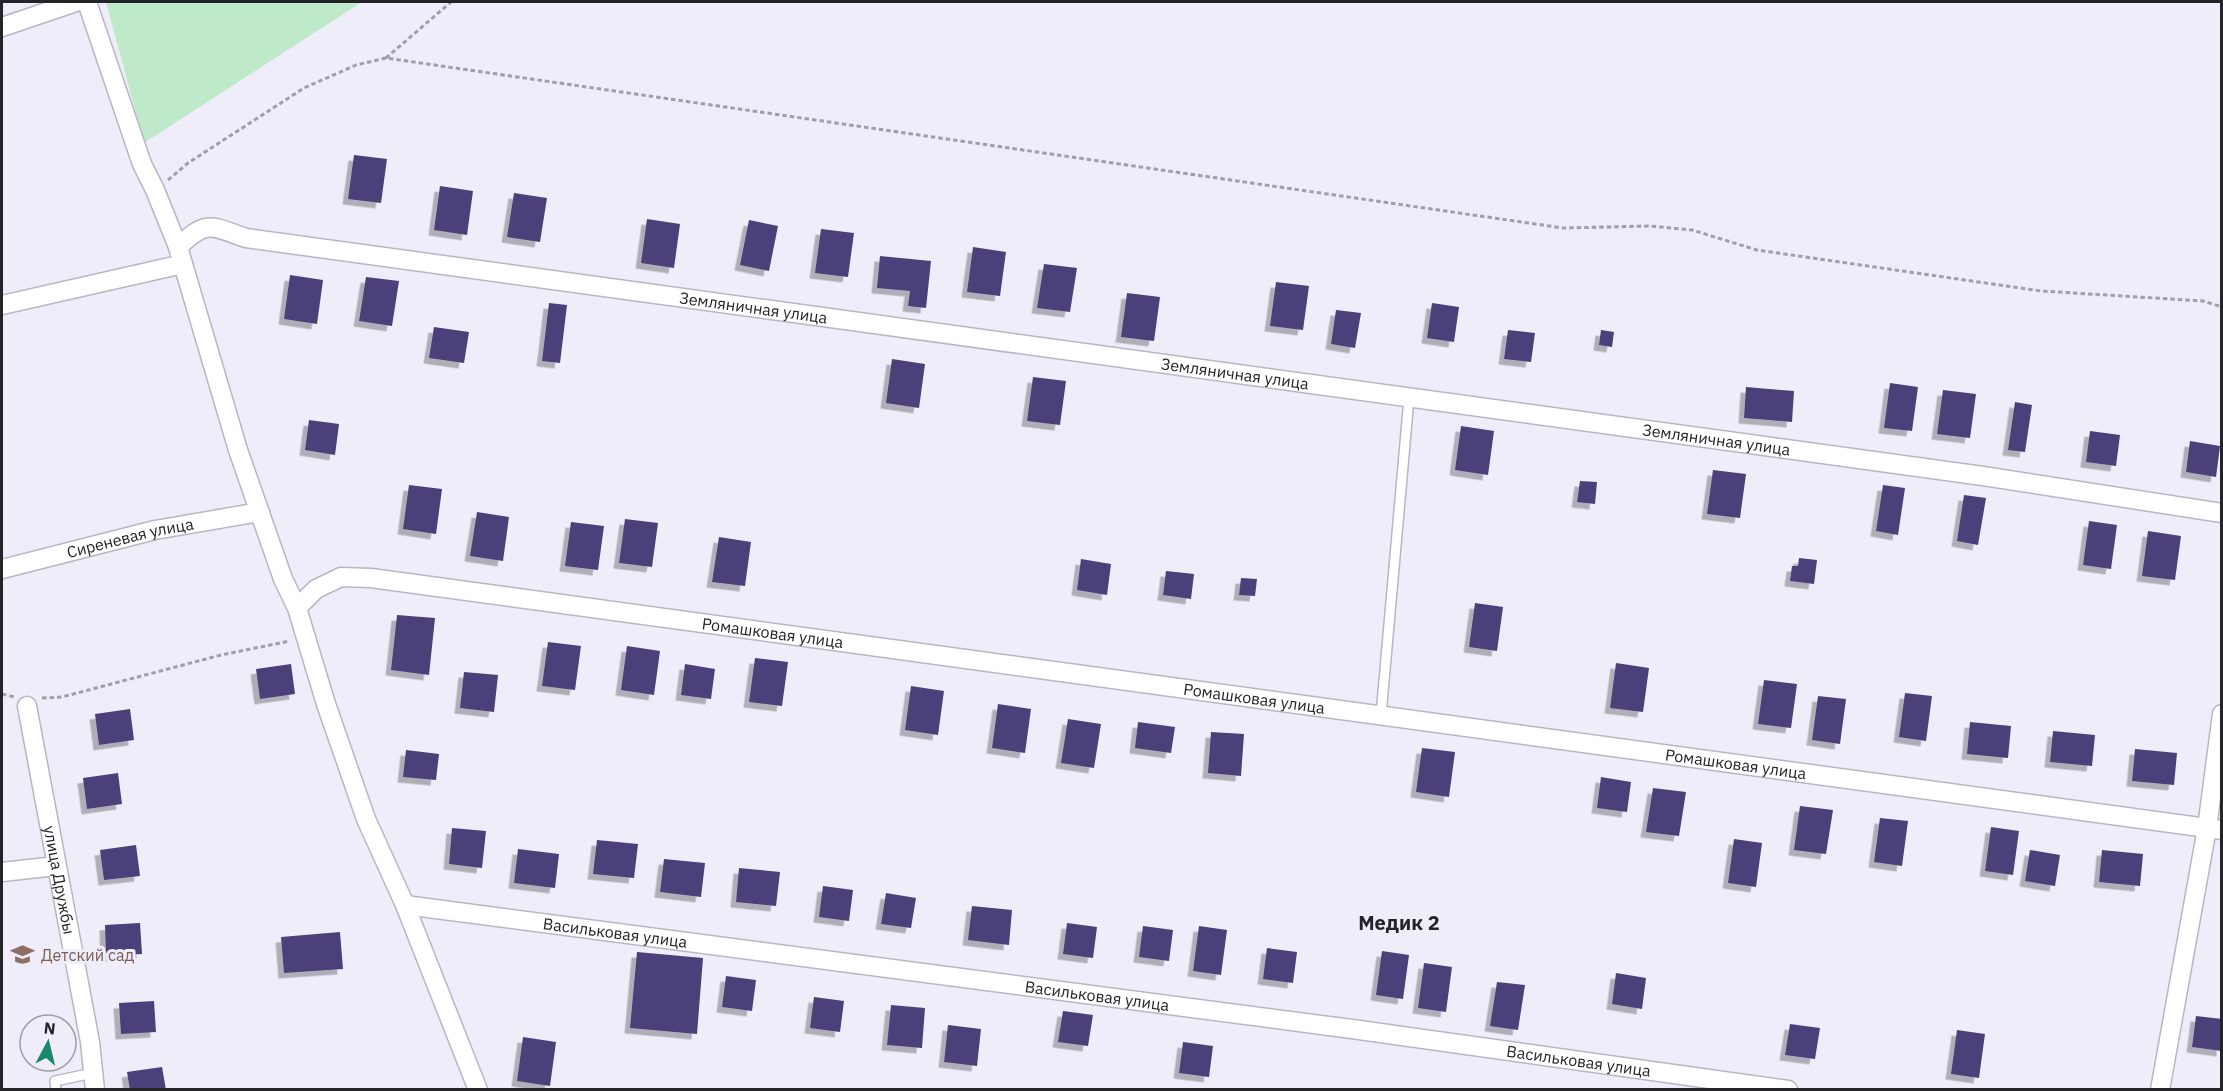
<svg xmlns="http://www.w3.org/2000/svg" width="2223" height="1091" font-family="'IBM Plex Sans',sans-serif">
<defs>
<filter id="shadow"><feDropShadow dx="-5.5" dy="5.5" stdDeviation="0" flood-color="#0004"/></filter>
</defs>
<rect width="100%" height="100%" fill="#efedfa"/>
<!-- green -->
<path fill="#bfeaca" d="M106,2H362L144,143Z"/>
<!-- building -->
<path fill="#4b4079" filter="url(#shadow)" d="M354,155L387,159L381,203L348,199Z
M440,186L473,191L467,235L434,230Z
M514,193L547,198L540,242L507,237Z
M647,219L680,224L674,268L641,263Z
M749,220L778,226L769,271L740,265Z
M821,229L854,233L848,277L815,273Z
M973,247L1006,252L1000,296L967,292Z
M880,256L931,261L926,308L908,306L910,291L877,288Z
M1044,264L1077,268L1070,312L1037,308Z
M290,275L323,280L317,324L284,319Z
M366,277L399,281L392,326L359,321Z
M1276,282L1309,286L1303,330L1270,326Z
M1127,293L1160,297L1154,341L1121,337Z
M549,303L567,305L560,363L542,361Z
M1432,303L1459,307L1454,342L1427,338Z
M1336,310L1361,313L1355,348L1331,344Z
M434,327L469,332L464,363L429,358Z
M1508,330L1535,333L1531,362L1504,359Z
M1601,330L1614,332L1612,347L1599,345Z
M892,359L925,364L919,408L886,403Z
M1033,377L1066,381L1060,425L1027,421Z
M1890,383L1918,387L1912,431L1884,428Z
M1746,387L1794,391L1792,422L1744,418Z
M1943,390L1976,394L1970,438L1937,434Z
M2015,402L2032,405L2025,452L2008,450Z
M309,420L339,424L335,455L305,450Z
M1461,426L1494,431L1488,475L1455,470Z
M2090,431L2120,435L2116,466L2086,462Z
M2190,441L2220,446L2216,477L2186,472Z
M1713,470L1746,474L1740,518L1707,514Z
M1580,481L1597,482L1595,504L1577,502Z
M409,485L442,489L436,534L403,529Z
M1883,485L1905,488L1898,535L1876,531Z
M1964,495L1986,498L1978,545L1957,541Z
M477,512L509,517L503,561L470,556Z
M625,519L658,523L652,567L619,563Z
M2089,521L2117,525L2111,569L2083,565Z
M571,522L604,526L598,570L565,566Z
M2148,531L2181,536L2175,580L2142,576Z
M719,537L751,542L745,586L712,582Z
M1799,558L1817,560L1814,584L1790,581L1792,566H1798Z
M1081,559L1111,564L1107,595L1077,590Z
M1166,571L1194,574L1191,599L1163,595Z
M1241,578L1257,579L1255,596L1239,595Z
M1475,603L1503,607L1497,651L1469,647Z
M397,615L435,618L429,675L391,670Z
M548,642L581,646L575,690L542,686Z
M627,646L660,651L654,695L621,690Z
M755,658L788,662L782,706L749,702Z
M1616,663L1649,668L1643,712L1610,708Z
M291,664L295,694L260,699L256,669Z
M685,664L715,669L711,699L681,695Z
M464,672L498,675L494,712L460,708Z
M1764,680L1797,684L1791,728L1758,724Z
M911,686L944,691L938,735L905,730Z
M1905,693L1932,696L1926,741L1899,737Z
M1818,696L1846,699L1840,744L1812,740Z
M998,704L1031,709L1025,753L992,748Z
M130,709L134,740L99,745L95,714Z
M1068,719L1101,724L1094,768L1061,763Z
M1138,722L1175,727L1171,753L1135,748Z
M1970,722L2011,726L2008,758L1967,754Z
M2053,731L2095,735L2092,766L2050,762Z
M1211,732L1244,734L1241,776L1208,773Z
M1422,748L1455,752L1449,797L1416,792Z
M2135,749L2177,753L2174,785L2132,781Z
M406,750L439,754L436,780L403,777Z
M118,773L122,804L87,809L83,778Z
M1601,777L1631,782L1627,812L1597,808Z
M1653,788L1686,792L1679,836L1646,832Z
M1800,806L1833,810L1826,854L1794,850Z
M1880,818L1908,821L1902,866L1874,862Z
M1991,827L2019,831L2013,875L1985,871Z
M452,828L486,831L482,868L449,864Z
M1734,839L1762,843L1756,887L1728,883Z
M597,840L638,844L634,878L593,874Z
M136,845L140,876L104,880L100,850Z
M518,849L559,854L555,888L514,883Z
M2030,850L2060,855L2055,886L2025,881Z
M2102,850L2143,854L2140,886L2099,882Z
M664,859L705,863L701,897L660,892Z
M739,868L780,872L776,906L736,902Z
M823,886L853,890L849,921L819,917Z
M886,893L916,898L911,928L881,924Z
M972,906L1012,910L1009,945L968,940Z
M140,923L142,954L106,956L105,925Z
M1067,923L1097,927L1093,958L1063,954Z
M1143,926L1173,930L1169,961L1139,957Z
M1199,926L1227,930L1221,975L1193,971Z
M340,932L343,969L284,973L281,937Z
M1267,948L1297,952L1293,983L1263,979Z
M1382,951L1409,955L1403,999L1376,995Z
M637,952L703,958L697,1034L630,1028Z
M1424,963L1452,967L1446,1012L1418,1008Z
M1616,973L1646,978L1642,1009L1612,1004Z
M726,976L756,980L752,1011L722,1007Z
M1497,982L1525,985L1518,1030L1490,1026Z
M814,997L844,1001L840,1032L810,1028Z
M154,1001L156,1032L121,1034L119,1003Z
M891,1005L925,1008L922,1048L887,1045Z
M1063,1011L1093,1015L1088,1046L1058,1042Z
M2196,1016L2222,1019V1051L2192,1047Z
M1790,1024L1820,1028L1815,1059L1785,1055Z
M948,1025L981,1029L977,1066L944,1062Z
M1957,1030L1985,1034L1979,1078L1951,1074Z
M523,1037L556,1042L550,1086L517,1081Z
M1183,1042L1213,1046L1209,1077L1179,1073Z
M162,1067L166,1090H130L127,1072Z"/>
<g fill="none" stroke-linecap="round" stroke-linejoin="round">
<defs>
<path id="lane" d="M1381,715L1409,398
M56,1090L55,1081L93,1073"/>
<g id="street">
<path d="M87,2L142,164L155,190L178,247"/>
<path d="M2,27L76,2"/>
<path d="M2,305L183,264"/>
<path id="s1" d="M2,569L155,530L260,512"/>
<path id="s2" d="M297,608L316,589L341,577L371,578L2222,830"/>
<path id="s3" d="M27,706L90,1042L95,1090"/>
<path d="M2,872L56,866"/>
<path id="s4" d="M405,905L1352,1029L1788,1090"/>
<path id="s5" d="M478,1090L405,905L366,819L326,704L297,608L283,579L238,450L178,247C207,219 211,226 246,238L1983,476L2222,513"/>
<path d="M2160,1090L2207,828L2222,714"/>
</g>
</defs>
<!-- lane casing -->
<use href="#lane" stroke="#b8b6c3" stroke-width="12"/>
<!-- street casing -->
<use href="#street" stroke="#b8b6c3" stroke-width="21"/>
<!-- path -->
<path stroke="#a09fa8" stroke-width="3" stroke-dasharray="4.5 3" stroke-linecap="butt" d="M386,58L451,2
M168,180L188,163L304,88L356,65L386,58L1563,228L1650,226L1692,230L1757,250L2041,291L2203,301L2222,307
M2,694L15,697
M42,698L62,697L221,655L290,641"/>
<!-- lane -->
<use href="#lane" stroke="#fff" stroke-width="9"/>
<!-- street -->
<use href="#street" stroke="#fff" stroke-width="18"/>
</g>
<!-- icons -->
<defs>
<symbol id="school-bare" viewBox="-9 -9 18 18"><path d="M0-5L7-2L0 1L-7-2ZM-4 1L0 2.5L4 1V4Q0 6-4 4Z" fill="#8d6e63" stroke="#efedfa" stroke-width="2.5" paint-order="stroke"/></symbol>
</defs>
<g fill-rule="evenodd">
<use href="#school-bare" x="6" y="938" width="33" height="33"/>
</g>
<g text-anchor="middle" stroke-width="6" stroke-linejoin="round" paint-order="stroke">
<!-- street labels -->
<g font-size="16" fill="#242428" stroke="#efedfa">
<text dy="6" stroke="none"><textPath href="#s5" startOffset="1484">Земляничная улица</textPath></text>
<text dy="6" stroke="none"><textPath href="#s5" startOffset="1970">Земляничная улица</textPath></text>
<text dy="6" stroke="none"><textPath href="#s5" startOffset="2456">Земляничная улица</textPath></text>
<text dy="6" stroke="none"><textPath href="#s1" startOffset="132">Сиреневая улица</textPath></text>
<text dy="6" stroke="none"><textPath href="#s2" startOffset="490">Ромашковая улица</textPath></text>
<text dy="6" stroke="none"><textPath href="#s2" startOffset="976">Ромашковая улица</textPath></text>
<text dy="6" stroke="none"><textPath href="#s2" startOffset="1462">Ромашковая улица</textPath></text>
<text dy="6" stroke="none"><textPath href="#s3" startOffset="177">улица Дружбы</textPath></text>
<text dy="6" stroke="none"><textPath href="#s4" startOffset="212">Васильковая улица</textPath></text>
<text dy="6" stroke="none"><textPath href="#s4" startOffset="698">Васильковая улица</textPath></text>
<text dy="6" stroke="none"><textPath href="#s4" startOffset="1184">Васильковая улица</textPath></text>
</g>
<!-- education labels -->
<g font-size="16" fill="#785e54" stroke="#efedfa" text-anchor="start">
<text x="41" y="961">Детский сад</text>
</g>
<!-- quarter labels -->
<g font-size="20" font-weight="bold" fill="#242428" stroke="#efedfa">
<text x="1399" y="930">Медик 2</text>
</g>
</g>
<!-- border -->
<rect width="2223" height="1091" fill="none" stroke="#242428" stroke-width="6"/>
<!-- north arrow -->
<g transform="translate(48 1043) rotate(7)"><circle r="28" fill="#efedfa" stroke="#9e9da6" stroke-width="1.5"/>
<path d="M0-4.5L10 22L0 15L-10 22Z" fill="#178969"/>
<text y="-9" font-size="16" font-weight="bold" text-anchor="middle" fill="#242428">N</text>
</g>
</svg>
